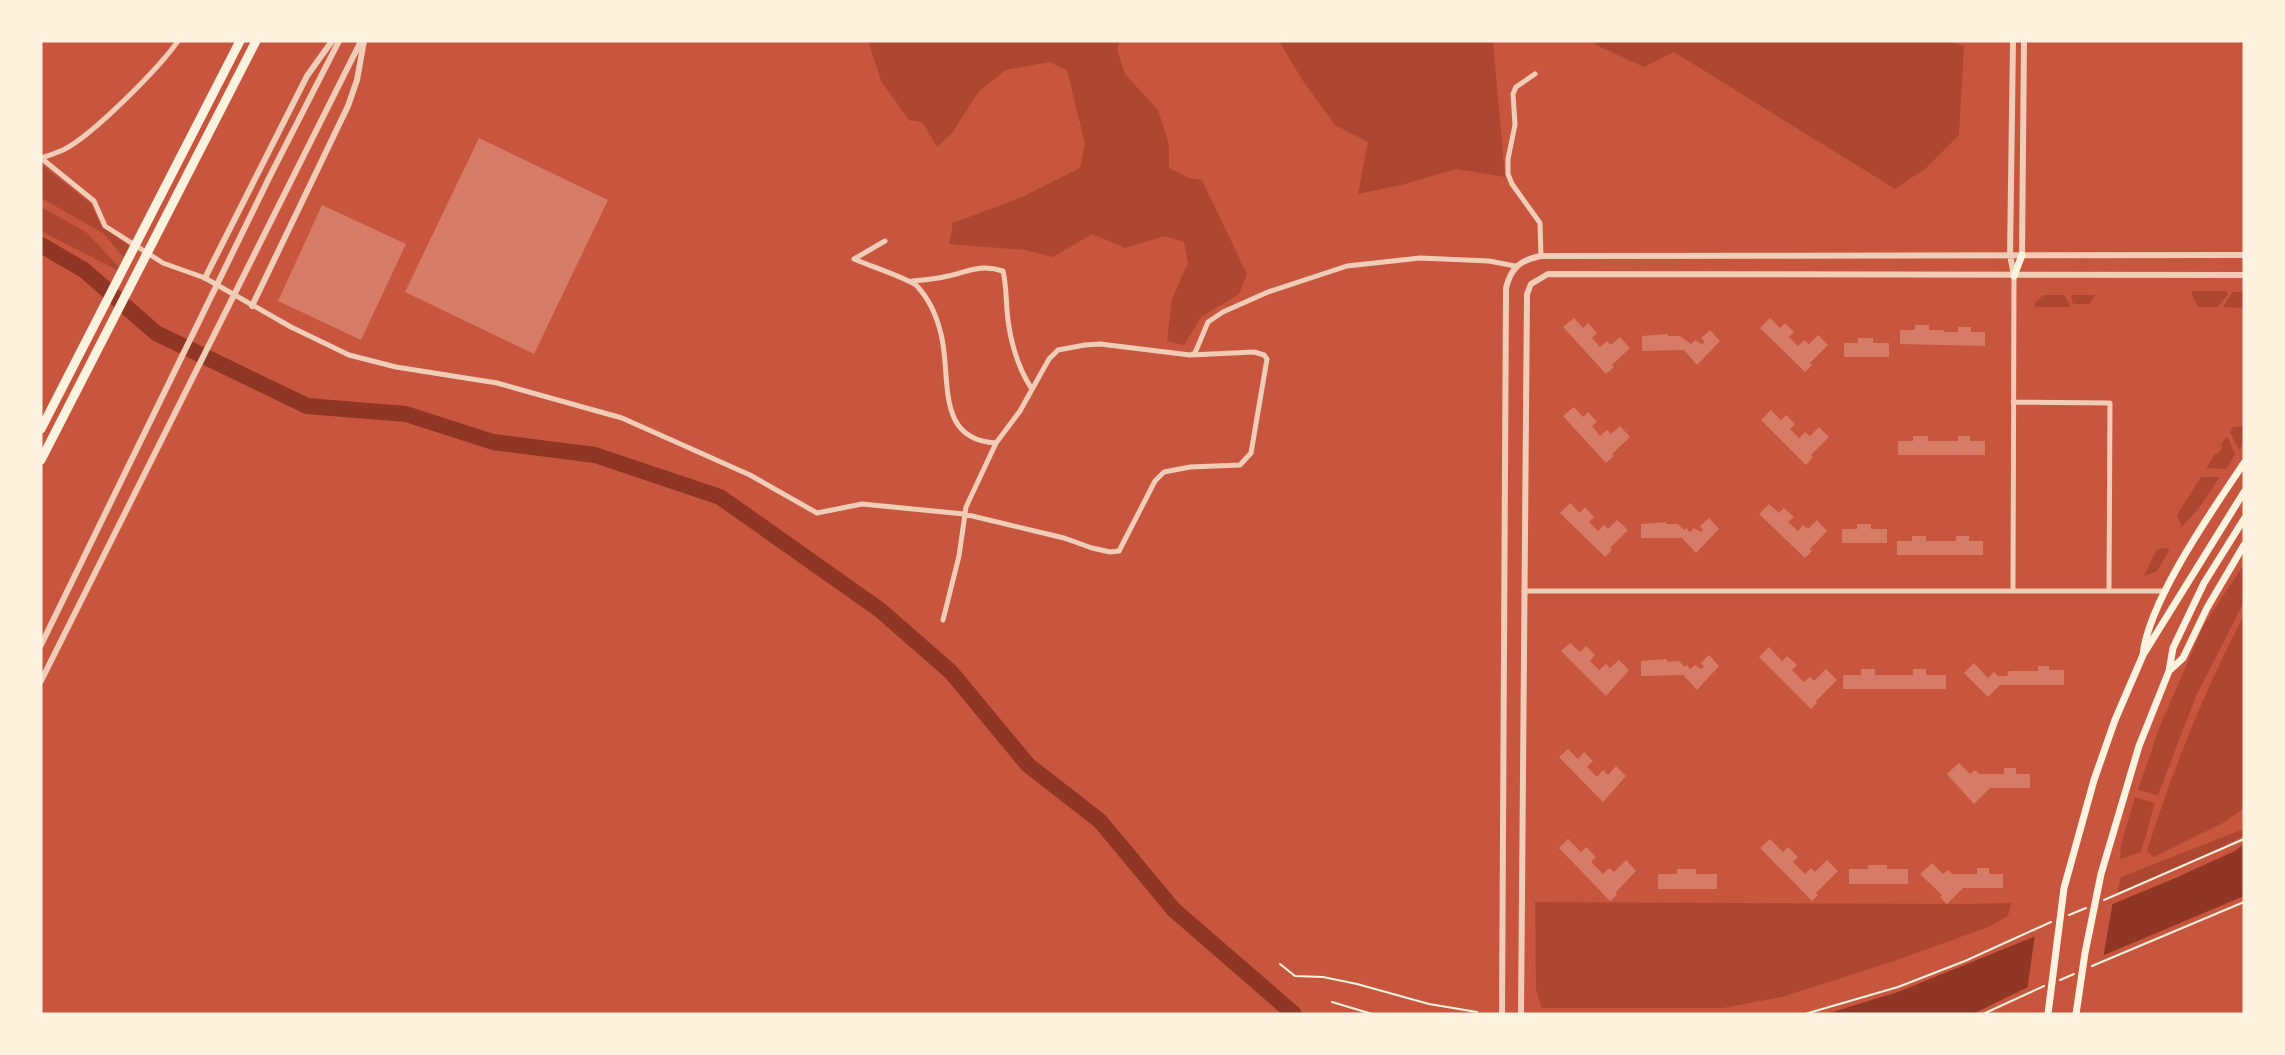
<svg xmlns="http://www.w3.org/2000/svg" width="2285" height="1055" font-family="Signika,sans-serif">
<rect width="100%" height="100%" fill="#c8553d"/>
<!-- green -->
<path fill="#ae4732" d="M868,41H1120L1117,49L1125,74L1158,110L1169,145V168L1189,178L1202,180L1247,274L1239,294L1201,317L1184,345L1167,341L1172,299L1188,263L1184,242L1165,236L1125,248L1092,234L1053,257L1025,250L949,244L953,223L1022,197L1080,168L1085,144L1067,70L1049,62L1006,70L979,91L952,133L937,147L922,122L909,120L881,81Z
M1279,41H1493L1505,177L1456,169L1405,184L1358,194L1368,142L1335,125L1303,81Z
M1594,41H1950L1964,46L1959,135L1926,168L1895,189L1674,52L1644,67L1596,45Z
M41,164L91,204L101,225L129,246L124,258L103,233L41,198Z
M41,207L86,232L119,267L117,270L41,231Z
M2193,291H2226L2228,294L2218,307H2198L2191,293Z
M2233,292H2244V308L2223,307Z
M2043,295H2064L2070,305L2069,307H2036L2034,304Z
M2071,295H2095L2089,304H2073Z
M2244,426V442L2239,450L2230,432L2233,427Z
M2226,437H2228L2235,455L2226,469L2206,468L2215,454H2218L2223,447L2221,445Z
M2201,477H2220L2199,508L2182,527L2177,515Z
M2168,548L2169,551L2157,571L2144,576L2157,549Z
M2244,564V602L2196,696L2158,795L2138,790L2160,726L2204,625Z
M2243,617L2244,808L2223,823L2154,857L2147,851C2173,769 2203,694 2243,617Z
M2135,797L2155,803L2141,852L2120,859L2121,844Z
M2244,829V836L2241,837L2207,855L2117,893L2121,877Z
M1535,902L1963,904L2011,903L2008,916L1988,927L1894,961L1782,997L1723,1008H1542L1536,990Z"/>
<!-- water -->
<path fill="#8f3625" d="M2244,844V896L2026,988L1973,1014H1826L1898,992L2038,935L2173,879L2235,851Z"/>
<!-- pier -->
<path fill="#c8553d" d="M2113,901L2103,959L2027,991L2035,934Z"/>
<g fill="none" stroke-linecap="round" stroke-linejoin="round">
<!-- river -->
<path stroke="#8f3625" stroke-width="16" d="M41,245L84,270L156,333L307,406L406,414L493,442L595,455L720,497L880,610L951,672L1028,765L1100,821L1174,910L1294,1014"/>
</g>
<!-- building -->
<path fill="#d67c66" d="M479,138L608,200L534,354L405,292Z
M322,205L406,244L361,340L278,301Z
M1574,318L1583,328L1588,323L1597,333L1592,338L1600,347L1607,341L1611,345L1620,337L1630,348L1612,365L1614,367L1606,374L1563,327Z
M1770,318L1780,328L1785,323L1794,332L1789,337L1798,346L1804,340L1809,344L1818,335L1828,345L1810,363L1812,365L1805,372L1760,328Z
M1915,325H1929V330H1944V332H1958V327H1971V332H1985V346L1900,344V330H1915Z
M1710,330L1720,341L1697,365L1684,350L1642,351V336L1668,334V336H1680L1691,344L1695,340L1702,344L1705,342L1701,338Z
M1858,338H1873V343H1889V357H1844V343H1858Z
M1574,407L1583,417L1588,412L1597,422L1592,426L1600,436L1607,430L1611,434L1620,426L1630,437L1612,454L1614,456L1606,463L1563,416Z
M1771,410L1781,420L1786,415L1795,424L1790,429L1799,438L1805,432L1810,436L1819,427L1829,437L1811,455L1813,457L1806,465L1761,420Z
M1913,436H1928V441H1958V436H1970V441H1985V455H1898V441H1913Z
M1570,503L1580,513L1585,507L1594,517L1589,522L1598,531L1604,525L1608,529L1617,520L1628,530L1610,548L1612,550L1605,557L1560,513Z
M1769,504L1779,513L1784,508L1794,517L1788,522L1798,531L1803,525L1808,529L1817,520L1827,531L1810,549L1812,551L1805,558L1759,514Z
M1709,518L1719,529L1696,553L1682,538H1641V524L1666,522V524H1678L1684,530L1686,528L1690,532L1694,528L1701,532L1703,530L1700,526Z
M1857,524H1871V529H1887V543H1842V529H1857Z
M1912,536H1926V541H1956V536H1969V541H1983V555H1897V541H1912Z
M1570,643L1580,652L1586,646L1595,655L1590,661L1599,670L1606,664L1610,668L1619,660L1629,670L1606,696L1561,651Z
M1769,647L1782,661L1787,656L1797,665L1792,670L1804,682L1810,677L1814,681L1826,669L1837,680L1816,701L1817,703L1811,709L1759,657Z
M1709,655L1719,666L1697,690L1683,675L1641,676V661L1667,659V662L1679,661L1685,667L1687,665L1690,669L1695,665L1701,669L1704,667L1701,663Z
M1974,663L1988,678L1994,672L1998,676H2007L2009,671H2038V666H2049V670H2064V685H2000L1988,697L1964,673Z
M1861,669H1875V675H1913V669H1926V675H1946V689H1843V675H1861Z
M1568,749L1578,759L1584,752L1593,761L1587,767L1597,777L1603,770L1608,775L1616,766L1626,776L1603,802L1559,757Z
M1959,763L1970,774L1975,770L1979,774H2004V768H2016V774H2030V788H1990L1974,804L1947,774Z
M1568,839L1581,852L1586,847L1596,857L1591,862L1603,874L1609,868L1614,872L1626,860L1636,871L1615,893L1617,895L1610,901L1559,848Z
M1770,839L1783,852L1788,847L1798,857L1793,862L1805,874L1811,868L1815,872L1827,860L1838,871L1816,893L1818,895L1812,901L1760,848Z
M1932,863L1943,874L1948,870L1952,874H1977V868H1989V874H2003V888H1963L1947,904L1940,897L1942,895L1920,874Z
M1868,865H1887V869H1908V884H1849V869H1868Z
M1677,869H1696V874H1717V889H1658V874H1677Z"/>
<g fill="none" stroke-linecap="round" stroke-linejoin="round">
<!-- path -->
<path stroke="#fff3e0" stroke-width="2" d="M2104,900L2244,839
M2069,915L2086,908
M1280,964L1295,976L1323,977L1357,984L1429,1004L1477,1012
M2092,966L2244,902
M2060,980L2074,974
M1332,1002L1372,1014
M1805,1014L1898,987L1965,961L2051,922
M1983,1014L2044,986"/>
<!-- minor -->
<path stroke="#f1ccb7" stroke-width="5" d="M1535,74L1516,87L1513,94L1515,125L1508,159V174L1512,184L1540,223L1541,256
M41,158L94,201L105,226L163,263L205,278L291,327L349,355L396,367L497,383L622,418L750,475L817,513L862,504L964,514L1064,538L1092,548L1110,552L1119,551L1155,481L1164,472L1190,467L1240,465L1251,453L1267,359L1264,355L1254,352L1190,355
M41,158C48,156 56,153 63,150C92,136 159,68 178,41
M885,241L854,259C867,265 910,279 917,286C929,299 937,317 941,334C952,376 934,440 996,443
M912,281C924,280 936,279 948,276C970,271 980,264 1003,271C1006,283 1006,297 1007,310C1009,337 1017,367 1032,389
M2013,402L2110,403L2109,591
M2013,590L2014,276
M1524,591H2166
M943,620L959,556L966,507L996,443L1020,411L1049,359L1058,350L1085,345L1100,344L1190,355L1195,353L1208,322L1223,312L1268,292L1347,266L1420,258L1489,261L1515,266"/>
<!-- tertiary -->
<path stroke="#f1ccb7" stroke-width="6" d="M2013,41L2010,255L2014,276
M2022,255L2024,41
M205,278L307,76L332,41
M252,306L348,106L357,80L364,41
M41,645L271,174L339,41
M41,681L361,41
M1502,1014L1506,288C1511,268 1520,260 1541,256L2244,255
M1521,1014L1527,294L1531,284L1548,274L2244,275"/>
<!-- secondary -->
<path stroke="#fff3e0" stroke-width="7" d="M2014,276L2022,255
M2143,655C2148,602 2213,509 2244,463
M2169,671L2183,658L2207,608L2244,545
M2048,1014L2064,888L2094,780L2115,720L2143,655L2244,492
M2076,1014L2085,953L2101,874L2139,746L2169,671L2173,648L2204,583L2244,519"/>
<!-- motorway -->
<path stroke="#fff3e0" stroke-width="9" d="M41,429L240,41
M41,460L256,41"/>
</g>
<!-- border -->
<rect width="2285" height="1055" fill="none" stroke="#fff3e0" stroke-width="85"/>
</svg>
